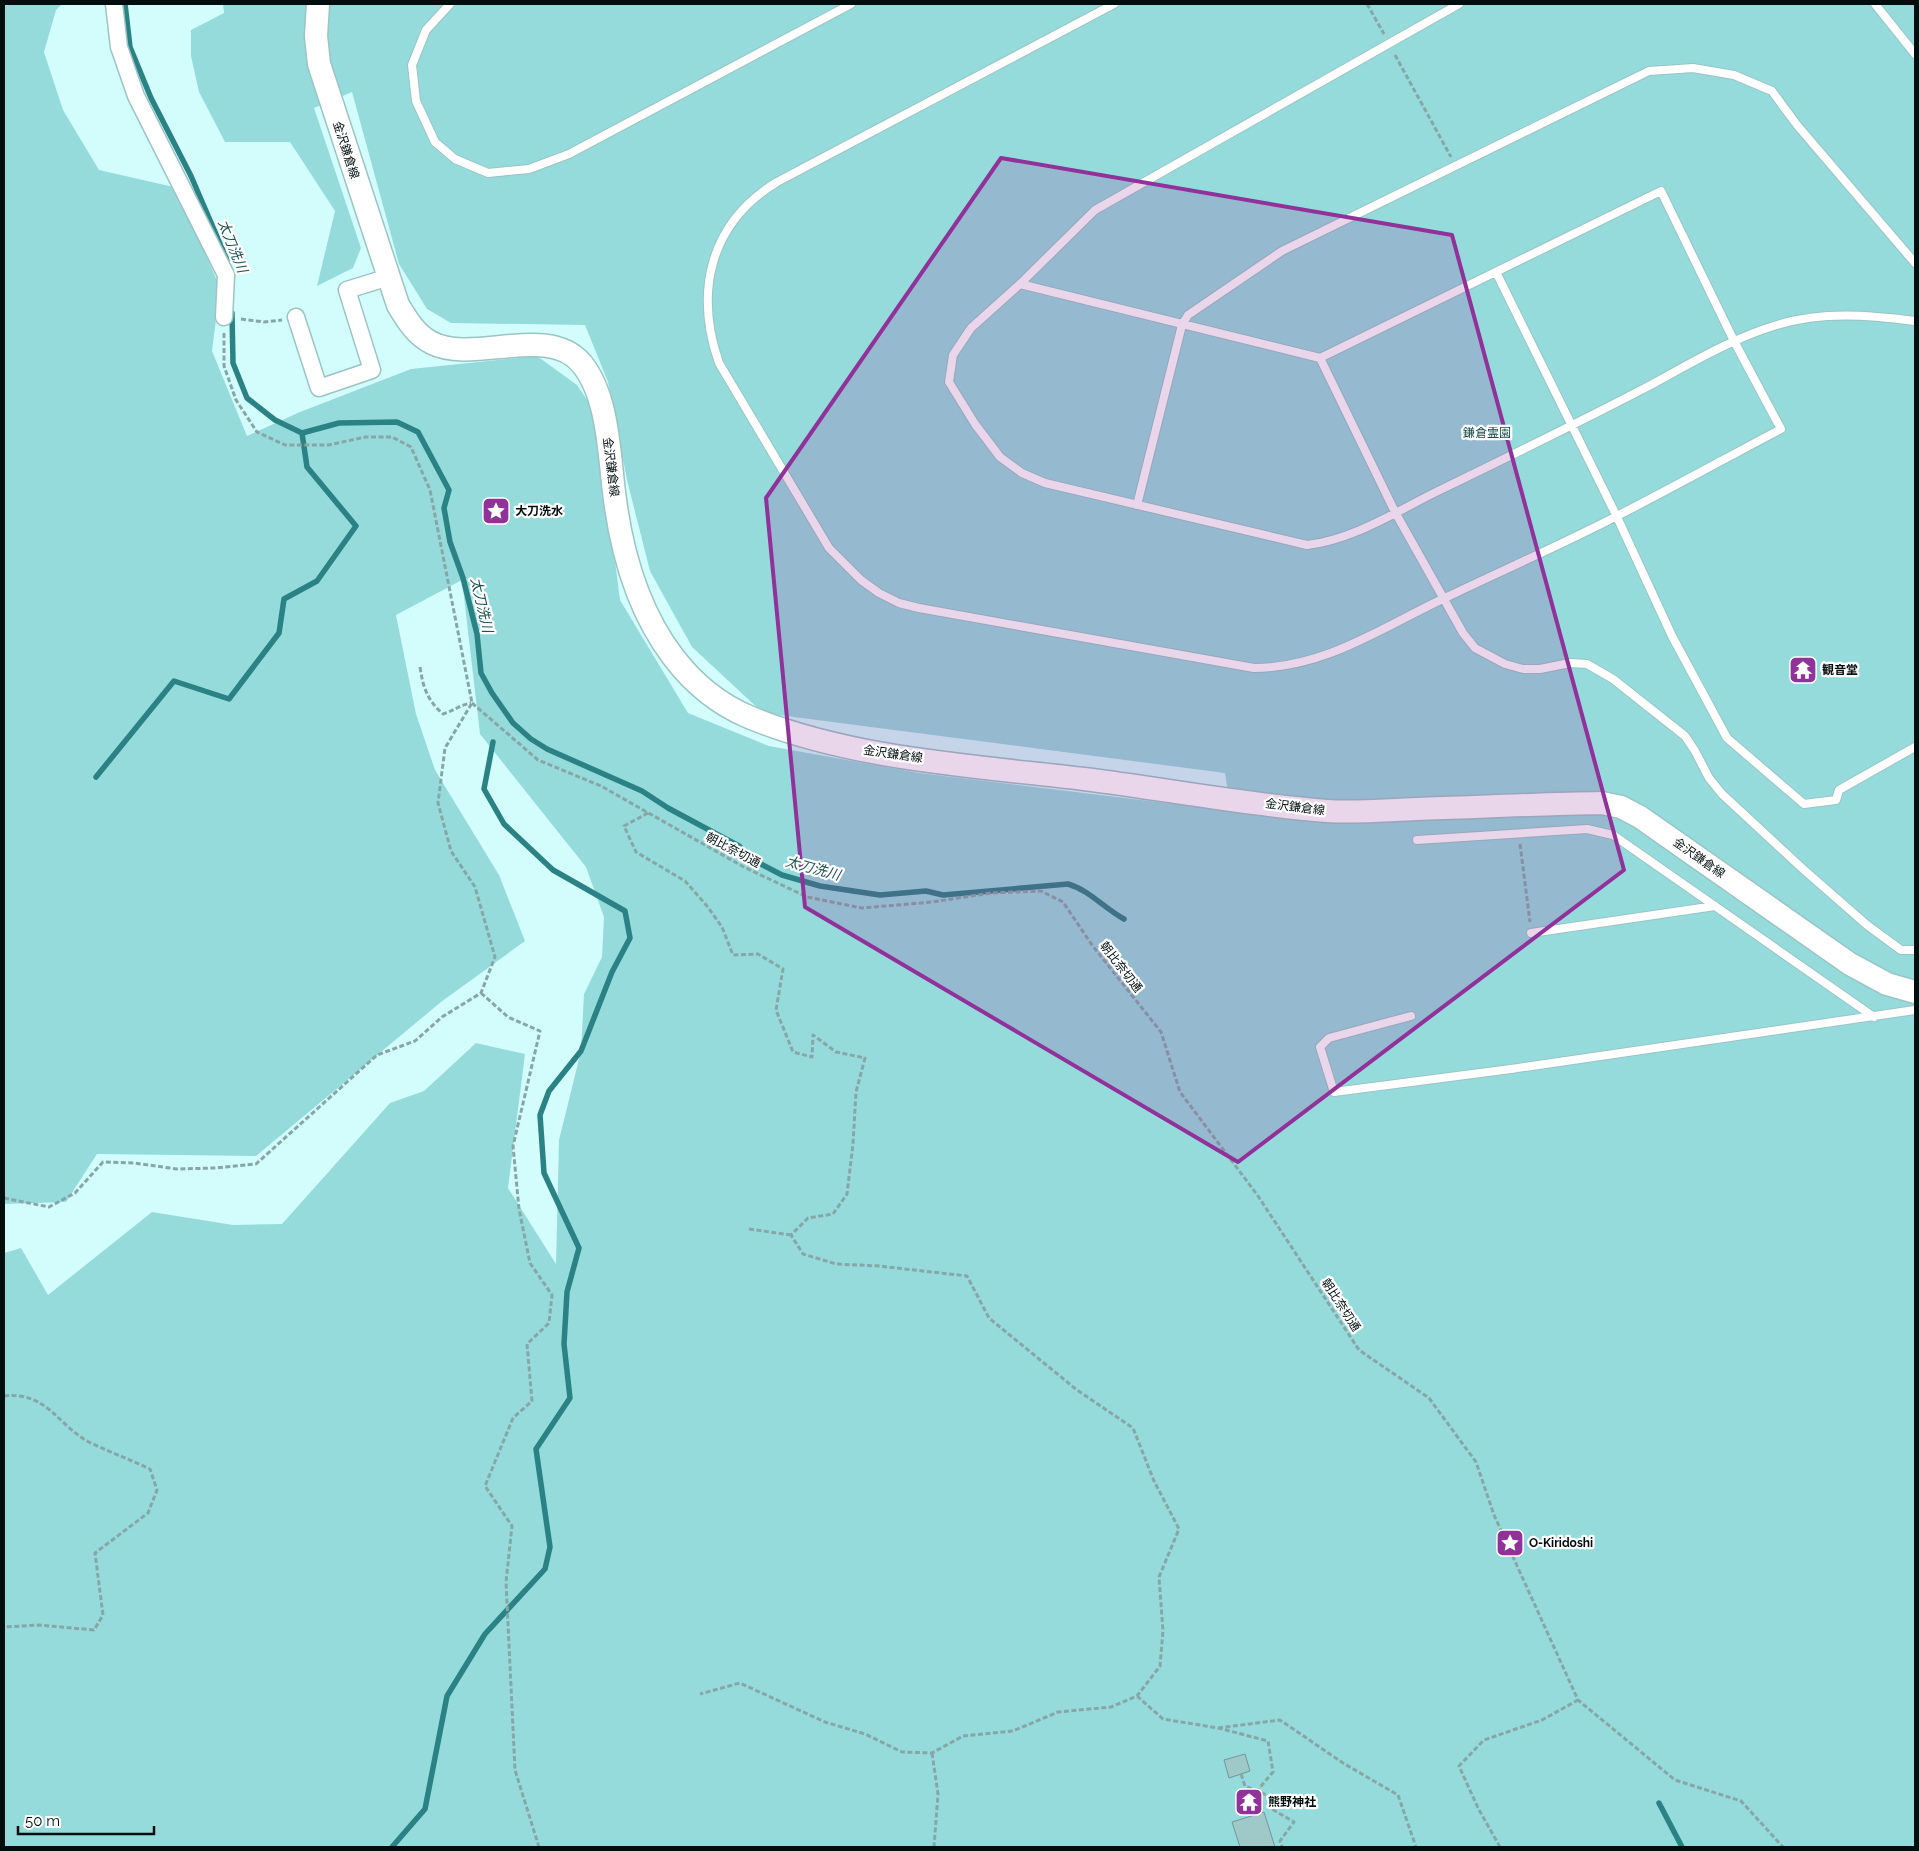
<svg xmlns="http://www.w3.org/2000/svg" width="1919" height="1851" font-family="Raleway,'Noto Sans JP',sans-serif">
<rect width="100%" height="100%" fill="#d3fdfd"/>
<!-- green -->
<path fill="#96dbdc" d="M4,4H62L56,10L44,52L63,110L99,170L178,188L220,288L212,351L247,436L300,412L411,369L537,356L577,385L596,413L620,600L688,713L769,746L919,773L1231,811L1225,773L763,713L692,647L650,571L627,480L608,382L585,325L451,323L427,309L399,264L352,92L314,108L361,248L353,268L317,286L335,211L290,142H225L199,92L191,56V30L224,13L223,4H1915V1847H4V1253L21,1248L48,1295L152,1212L233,1225L282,1224L390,1103L424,1091L476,1043L525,1054L508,1188L556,1264L559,1140L581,1051L584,994L602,957L604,917L586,867L480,734L462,580L396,615L416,714L435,770L499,875L525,941L441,1002L256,1156L97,1154L66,1202L4,1204Z"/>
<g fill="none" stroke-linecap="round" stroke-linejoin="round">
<!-- stream -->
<path stroke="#2b8284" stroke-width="5.5" d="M125,4L130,47L151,98L191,176L227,260
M232,313L233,363L247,398L275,420L302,433L339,423L397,422L418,432L449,490L444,508L450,542L463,578L477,634L481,673L492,693L513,723L531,739L547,749L642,791L668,808L739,846L759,863L782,875L820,886L880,895L926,891L943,895L1068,884C1089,890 1104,908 1124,919
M96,777L174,681L229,699L279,633L284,599L317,581L356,526L307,467L302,433
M1659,1803L1682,1847
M392,1847L425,1809L447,1696L485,1634L545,1569L550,1547L536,1449L570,1398L564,1344L567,1292L579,1248L544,1173L540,1115L549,1091L581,1051L612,972L630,938L625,911L553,870L504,824L484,789L493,742"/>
</g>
<!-- building -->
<path fill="#9fc8c8" stroke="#719898" d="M1245,1754L1250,1771L1229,1778L1224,1760Z
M1264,1812L1275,1847H1240L1232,1822Z"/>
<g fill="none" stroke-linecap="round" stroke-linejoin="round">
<defs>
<path id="service" d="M450,4L426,30L412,65L416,101L435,142L455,159L488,173L529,169L569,154L851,4
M1114,4L777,182C710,223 694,291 719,363L829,548L861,580L879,593L899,603L919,608L1254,668C1326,668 1384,626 1447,597C1503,570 1561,545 1617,516C1672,488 1726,458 1781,429L1734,341L1661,191L1320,358
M1459,4L1095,210L1020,284L971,328L953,355L949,382L975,424L1000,457L1022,473L1045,483L1307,545C1353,540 1397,511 1438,491C1506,458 1574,425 1641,390C1685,367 1729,339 1777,325C1822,311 1869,315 1915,321
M1875,4L1915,54
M1496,272L1617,517L1672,636L1727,738L1804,804L1836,800L1839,790L1915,747
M1020,284L1320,358L1395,512L1463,633L1475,648L1505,664L1523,669H1540L1570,663L1587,664L1613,679L1685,736L1695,751L1709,778L1722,794L1803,869L1867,925L1901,950H1915
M1137,505L1182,325L1188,315L1282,251L1649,71L1693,68L1734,75L1772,91L1797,125L1915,263
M1417,840L1587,829L1613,835L1874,1017
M1531,933L1715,906
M1411,1016L1329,1038L1320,1047L1334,1092L1511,1069L1915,1010"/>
<path id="minor" d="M114,4L119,47L136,96L226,275L224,317
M296,317L319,388L372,370L347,290L389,277"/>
<path id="secondary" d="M318,4L316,36L319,64L398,305C407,320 416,335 432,343C474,364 549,323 582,364C608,396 609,452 614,492C621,551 637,610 674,658C694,684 718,704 749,717C850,759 975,766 1084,779C1165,789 1246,805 1327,811C1357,813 1387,810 1417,809C1479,807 1540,804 1602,803L1621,807L1640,817L1850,964L1887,984L1915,992"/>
</defs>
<!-- service casing -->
<use href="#service" stroke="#9bc4c4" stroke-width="10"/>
<!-- minor casing -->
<use href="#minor" stroke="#9bc4c4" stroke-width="19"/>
<!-- secondary casing -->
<use href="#secondary" stroke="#9bc4c4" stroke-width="25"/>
<!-- path -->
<path stroke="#87a6a6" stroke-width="3" stroke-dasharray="5 2.5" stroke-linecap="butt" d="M1367,4L1384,34
M1395,55L1451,157
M241,319L264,322L282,320
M420,667C423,687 427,700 443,714C453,711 460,705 471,703
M472,703L538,760L601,786L742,866L807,897L862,908L932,902L991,893L1041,891L1063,902L1092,945L1161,1032L1180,1092L1258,1196L1359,1350L1429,1398L1476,1462L1494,1515L1578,1700L1675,1780L1741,1801L1783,1847
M648,813L624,826L636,852L685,881L707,906L722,927L733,955L758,954L783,969L776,1010L793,1052L812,1057L813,1035L836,1052L865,1058L856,1092L853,1144L847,1194L833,1214L808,1218L791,1235L803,1254L836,1264L879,1266L967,1276L989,1318L1077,1390L1133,1428L1154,1481L1179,1529L1159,1577L1163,1631L1160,1666L1137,1696L1111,1707L1058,1712L1013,1731L963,1736L932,1753L902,1752L865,1734L825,1722L740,1683L700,1694
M1520,844L1530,922
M481,993L508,1017L540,1031L513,1146L519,1209L530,1263L552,1295L549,1323L527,1344L532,1401L513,1418L485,1486L512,1526L506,1582L515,1770L539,1847
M4,1198L49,1207L75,1193L103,1162L134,1163L177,1169L215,1168L256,1164L377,1055L415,1041L442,1017L481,993L495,957L475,887L451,851L438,803L445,748L472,703L430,490L411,447L392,437H366L328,445H285L257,432L236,400L224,366V333
M749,1229L791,1235
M4,1396C49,1391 58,1428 93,1444C112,1453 131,1460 150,1469L157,1490L148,1513L95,1553L103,1615L94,1630L39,1625L4,1627
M1137,1696L1163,1719L1218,1728L1268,1741L1273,1772L1256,1792
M1218,1728L1280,1720L1343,1763L1398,1795L1416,1847
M932,1753L938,1794L934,1847
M1241,1774L1245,1786L1276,1799L1270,1808L1294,1822L1280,1841L1282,1847
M1500,1847L1478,1808L1459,1766L1484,1740L1542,1720L1578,1700"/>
<!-- service -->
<use href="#service" stroke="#fff" stroke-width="8"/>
<!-- minor -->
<use href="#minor" stroke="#fff" stroke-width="16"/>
<!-- secondary -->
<use href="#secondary" stroke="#fff" stroke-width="22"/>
</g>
<!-- marked area -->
<path fill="#91319a" fill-opacity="0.2" stroke="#91319a" stroke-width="4" stroke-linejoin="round" d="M1001,158L1452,235L1624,870L1238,1162L805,907L766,498Z"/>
<!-- icons -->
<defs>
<symbol id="sight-square" viewBox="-11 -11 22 22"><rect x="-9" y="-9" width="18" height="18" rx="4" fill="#91319a" stroke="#fff"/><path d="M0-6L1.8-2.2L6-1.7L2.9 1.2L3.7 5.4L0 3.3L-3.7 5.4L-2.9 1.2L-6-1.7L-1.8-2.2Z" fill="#fff"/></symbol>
<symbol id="temple-square" viewBox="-11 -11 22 22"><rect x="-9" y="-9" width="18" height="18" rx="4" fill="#91319a" stroke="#fff"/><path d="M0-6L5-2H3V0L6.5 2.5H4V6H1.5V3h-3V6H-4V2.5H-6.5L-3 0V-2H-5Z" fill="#fff"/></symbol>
</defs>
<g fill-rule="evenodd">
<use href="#sight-square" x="480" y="495" width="32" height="32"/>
<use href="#temple-square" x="1787" y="654" width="32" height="32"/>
<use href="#sight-square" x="1494" y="1527" width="32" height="32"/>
<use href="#temple-square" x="1233" y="1786" width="32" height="32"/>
</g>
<g text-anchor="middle" stroke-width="4.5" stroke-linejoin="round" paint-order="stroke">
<!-- street labels -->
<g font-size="12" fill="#020e0e" stroke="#fff">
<text transform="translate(346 150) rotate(72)" y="4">金沢鎌倉線</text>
<text transform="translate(611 467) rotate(83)" y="4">金沢鎌倉線</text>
<text transform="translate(893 754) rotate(8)" y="4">金沢鎌倉線</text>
<text transform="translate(1295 807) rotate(7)" y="4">金沢鎌倉線</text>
<text transform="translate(733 850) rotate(28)" y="4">朝比奈切通</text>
<text transform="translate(1699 858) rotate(35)" y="4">金沢鎌倉線</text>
<text transform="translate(1121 967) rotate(52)" y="4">朝比奈切通</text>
<text transform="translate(1341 1305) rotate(57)" y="4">朝比奈切通</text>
</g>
<!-- park labels -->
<g font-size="12" fill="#194c4d" stroke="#fff">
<text x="1487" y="437">鎌倉霊園</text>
</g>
<!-- poi labels -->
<g font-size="12" font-weight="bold" fill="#020e0e" stroke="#fff" text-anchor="start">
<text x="515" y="515">大刀洗水</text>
<text x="1822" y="674">観音堂</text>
<text x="1529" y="1547">O-Kiridoshi</text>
<text x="1268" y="1806">熊野神社</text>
</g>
<!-- water labels -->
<g font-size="14" font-style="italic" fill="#205354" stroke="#fff">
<text transform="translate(233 246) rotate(68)" y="5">太刀洗川</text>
<text transform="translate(482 605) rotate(77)" y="5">太刀洗川</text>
<text transform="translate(813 868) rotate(15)" y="5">太刀洗川</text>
</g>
</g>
<!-- border -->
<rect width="1919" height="1851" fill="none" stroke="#020e0e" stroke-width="10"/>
<!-- scale -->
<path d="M18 1826v8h136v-8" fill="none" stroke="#020e0e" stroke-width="2.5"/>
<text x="25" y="1826" font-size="15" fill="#020e0e" stroke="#ffffff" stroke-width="4" paint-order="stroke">50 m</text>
</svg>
